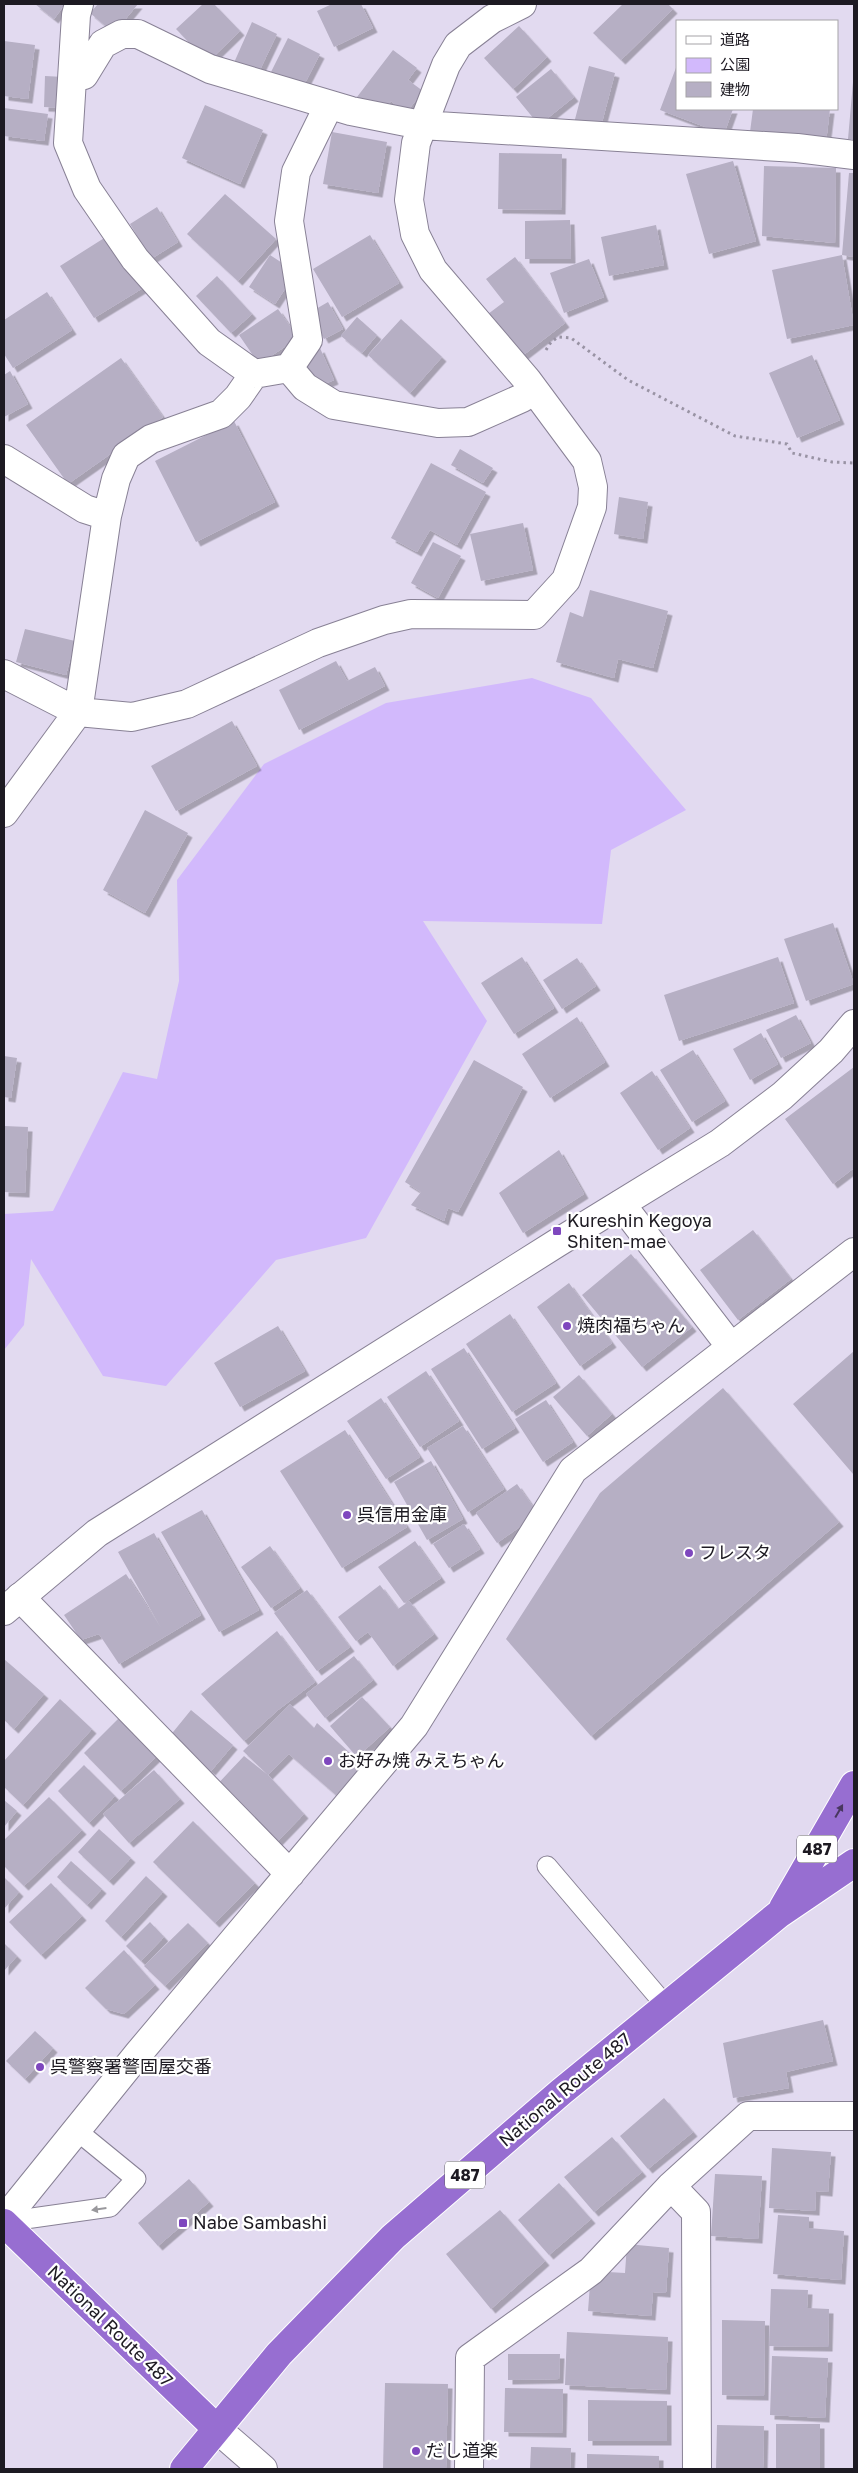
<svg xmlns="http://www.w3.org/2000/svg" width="858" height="2473" font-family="'Golos Text','Noto Sans JP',sans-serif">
<defs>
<filter id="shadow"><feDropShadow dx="4.5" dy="4.5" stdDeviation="0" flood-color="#0004"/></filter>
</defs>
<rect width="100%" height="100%" fill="#e2daf0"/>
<!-- green -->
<path fill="#d2b9fc" d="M532,678L591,698L686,810L611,850L602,924L423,921L487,1021L366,1238L276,1260L166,1386L103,1376L31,1259L24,1325L4,1350V1214L53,1211L123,1072L157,1079L179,981L177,880L264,764L386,703Z"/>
<!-- building -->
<path fill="#b6afc4" filter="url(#shadow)" d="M35,4H65L54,19Z
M98,4H138L114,33L90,13Z
M203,4H214L240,31L208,62L176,29Z
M332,4H361L373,28L334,47L317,11Z
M623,4H668L673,9L621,60L593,33Z
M252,22L277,34L257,76L233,65Z
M519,26L547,57L513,89L484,58Z
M288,38L320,54L303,87L271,72Z
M4,41L35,45L28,99L4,96Z
M393,50L417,68L408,80L423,91L406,113L391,101L381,115L357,97Z
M677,65V109H733L724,134L660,110Z
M589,66L615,73L600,130L574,123Z
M551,69L574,97L539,125L516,97Z
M45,76L64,77L63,108L44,107Z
M853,82H854V139H848Z
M205,105L263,130L240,184L182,158Z
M4,108L48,114L44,141L4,136Z
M753,109H830L826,142L750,132Z
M332,132L387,142L378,193L323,184Z
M499,153L562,154L561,210L498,209Z
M733,161L756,241L709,254L686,174Z
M764,166L836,168L835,243L762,236Z
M849,173H854V257L842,255Z
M225,194L276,239L238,281L187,234Z
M157,207L178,242L151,259L130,224Z
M570,220L571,259H525V221Z
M656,225L664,265L609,276L601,237Z
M109,235L143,288L94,318L60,266Z
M370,235L399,283L342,317L313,269Z
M270,255L296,272L275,304L249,287Z
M842,255L854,325L787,339L772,270Z
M515,257L565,323L517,360L484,317L504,302L486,279Z
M589,259L604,297L564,313L550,273Z
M217,276L252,314L231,333L196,296Z
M47,292L72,330L13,368L4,354V320Z
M328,302L343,329L324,339L309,313Z
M278,309L298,338L259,364L239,335Z
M357,317L377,335L362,353L341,336Z
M401,319L442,357L410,393L368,355Z
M320,348L334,380L315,388L301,357Z
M812,355L840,420L797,438L769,373Z
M121,358L163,417L68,484L26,425Z
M10,371L28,404L4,417V375Z
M234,421L275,502L196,542L155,461Z
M460,449L493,468L483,483L451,465Z
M431,463L486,492L457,545L430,530L417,552L391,538Z
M619,497L648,502L643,539L614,534Z
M523,523L533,570L481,581L470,534Z
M433,542L461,556L438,598L411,583Z
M590,590L668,611L653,668L618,659L614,678L556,662L570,612L583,617Z
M25,629L75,641L66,675L16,662Z
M336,661L347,681L375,667L385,686L299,730L279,690Z
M232,721L257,766L176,811L151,766Z
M145,810L188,833L145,913L103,890Z
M833,923L854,984L806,1001L784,939Z
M522,957L554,1008L514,1034L481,983Z
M778,957L794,1003L679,1041L664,995Z
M577,958L596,986L562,1009L543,980Z
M796,1015L811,1043L781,1058L766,1030Z
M577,1017L605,1062L550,1098L522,1054Z
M761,1033L778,1064L750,1080L733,1049Z
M693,1050L725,1101L692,1122L660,1070Z
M4,1056L17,1058L11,1098L4,1097Z
M474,1060L523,1087L458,1212L448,1208L444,1221L411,1205L421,1192L405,1182Z
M854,1067V1168L833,1184L785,1119Z
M652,1071L690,1128L658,1150L620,1093Z
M4,1126L28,1127L25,1193L4,1192Z
M559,1150L584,1194L523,1233L499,1193Z
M753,1230L791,1279L738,1320L700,1270Z
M631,1254L692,1327L642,1367L582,1295Z
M569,1283L612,1343L580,1366L537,1307Z
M510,1314L556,1383L512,1412L466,1344Z
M278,1326L305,1371L240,1407L214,1363Z
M464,1348L515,1428L482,1449L431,1369Z
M854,1351V1475L793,1404Z
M426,1371L459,1421L420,1447L387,1397Z
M579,1375L612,1414L587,1436L553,1397Z
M723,1388L839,1522L591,1736L506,1639L600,1493Z
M381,1398L420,1457L386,1479L347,1421Z
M546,1400L573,1442L543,1462L515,1419Z
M463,1426L504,1489L468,1512L427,1448Z
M345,1430L407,1527L342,1568L280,1471Z
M431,1461L463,1519L427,1540L394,1482Z
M517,1484L538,1514L497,1543L476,1513Z
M202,1510L259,1610L219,1632L161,1532Z
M464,1524L480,1549L449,1568L433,1544Z
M154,1533L201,1615L119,1664L99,1634L81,1640L64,1615L126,1574L161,1628L118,1552Z
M415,1541L441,1578L404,1603L378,1567Z
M270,1546L300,1588L271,1608L241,1567Z
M380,1585L398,1609L409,1601L434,1634L393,1666L368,1632L356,1641L338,1617Z
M307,1590L350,1647L317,1671L274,1613Z
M277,1631L315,1682L278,1710L244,1741L201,1694Z
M354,1656L373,1680L325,1718L306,1694Z
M4,1659L44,1694L14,1729L4,1720Z
M362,1697L390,1727L357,1757L330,1726Z
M60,1699L92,1729L23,1805L4,1787V1761Z
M290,1704L314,1728L317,1723L363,1765L336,1795L289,1754L268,1775L243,1751Z
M191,1710L233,1745L211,1771L169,1737Z
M121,1716L158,1755L121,1791L84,1753Z
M244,1756L268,1775L304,1814L272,1847L212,1790Z
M84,1765L115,1796L89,1823L58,1791Z
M154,1770L180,1799L129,1843L103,1814Z
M49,1797L82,1830L24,1886L4,1866V1840Z
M4,1800L17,1811L4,1827Z
M193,1821L255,1883L215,1923L153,1862Z
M99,1829L131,1858L109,1881L78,1852Z
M71,1861L102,1889L87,1905L57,1877Z
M146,1876L163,1892L121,1937L105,1921Z
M4,1877L19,1892L4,1909Z
M51,1883L82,1916L41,1955L9,1922Z
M150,1922L164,1937L141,1961L126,1946Z
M188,1923L208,1943L165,1986L144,1966Z
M4,1943L17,1956L4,1971Z
M124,1950L155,1985L124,2014L106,2009L85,1988Z
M823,2020L833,2061L786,2072L789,2088L733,2098L723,2043Z
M35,2031L53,2048L25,2079L6,2061Z
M664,2098L693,2132L648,2169L620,2136Z
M612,2137L642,2172L594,2212L564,2177Z
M772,2148L831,2152L828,2192L816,2191L815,2211L769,2208Z
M715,2174L762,2176L758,2239L711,2236Z
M189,2179L209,2202L158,2246L138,2223Z
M559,2183L591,2219L549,2255L518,2220Z
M500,2210L545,2261L491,2309L446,2254Z
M778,2215L809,2217V2228L844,2231L841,2280L773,2274Z
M627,2244L669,2248L666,2293L653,2292L651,2316L588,2311L591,2271L625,2273Z
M771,2289L808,2290L807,2308L829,2309L828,2347L769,2346Z
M722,2320L765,2321L764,2396L722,2395Z
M567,2332L668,2337L666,2390L565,2385Z
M508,2354H560L559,2379L508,2380Z
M772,2356L828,2358L825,2418L770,2415Z
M385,2383L448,2384L446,2469H383Z
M505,2388L563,2389L562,2433L504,2432Z
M588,2400L667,2401V2441H588Z
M776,2424H820V2469H776Z
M717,2425L764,2426L763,2469H716Z
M531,2447L571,2448L570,2469H530Z
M587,2454L659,2456V2469H587Z"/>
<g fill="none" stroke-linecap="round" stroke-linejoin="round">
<defs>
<path id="lane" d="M547,1866L666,2006
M4,2222L110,2207L136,2179L76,2130"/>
<path id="street" d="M79,4L76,15L68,143L87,189L135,259L209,342L254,374L289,368L308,340L289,221L296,172L329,105
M73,78L84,75L103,44L122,34H138L210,69L351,111L421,125L797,148L854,155
M289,368L305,387L334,405L438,423L468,422L522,398L533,390
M4,459L85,509L107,516
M4,674L78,712L132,717L187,704L318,643L384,620L411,614L534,615L566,580L592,507L593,487L587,461L527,380L433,270L415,234L409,200L416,143L446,65L458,45L492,19L522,4
M4,813L78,712L107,516L116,479L126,456L151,439L221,414L238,397L254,374
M621,1204L731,1347
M20,1597L290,1874
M671,2186L696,2212L697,2469
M4,2220L138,2054L414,1726L573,1470L854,1252
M217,2429L263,2469
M469,2469L470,2358L591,2271L671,2186L748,2116H854"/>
<path id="secondary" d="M4,1611L97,1533L557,1243L720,1143L782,1096L831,1051L854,1024"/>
<path id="highway" d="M783,1908L854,1785
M4,2223L217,2429
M184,2469L279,2354L393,2237L561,2092L779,1914L854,1863"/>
</defs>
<!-- lane casing -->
<use href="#lane" stroke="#888195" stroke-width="21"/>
<!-- street casing -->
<use href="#street" stroke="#888195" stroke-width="30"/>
<!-- secondary casing -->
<use href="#secondary" stroke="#888195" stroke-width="30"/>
<!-- highway casing -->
<use href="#highway" stroke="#fff" stroke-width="30"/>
<!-- path -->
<path stroke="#9993a4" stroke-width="3" stroke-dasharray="2.5 4" stroke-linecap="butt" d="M546,350L551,342L558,337L571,338L628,380L735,436L787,444L792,453L832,462L854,463"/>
<!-- lane -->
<use href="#lane" stroke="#fff" stroke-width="19"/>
<!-- street -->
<use href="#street" stroke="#fff" stroke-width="28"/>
<!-- secondary -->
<use href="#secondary" stroke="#fff" stroke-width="28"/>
<!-- highway -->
<use href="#highway" stroke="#976ed1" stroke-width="28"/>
</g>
<!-- one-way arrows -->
<defs><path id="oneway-solid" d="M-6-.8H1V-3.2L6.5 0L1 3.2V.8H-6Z" transform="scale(1.25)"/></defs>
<use fill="#48375f" href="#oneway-solid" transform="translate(839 1811) rotate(-60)"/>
<use fill="#99989c" href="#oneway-solid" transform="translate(99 2209) rotate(172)"/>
<!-- markers -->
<g fill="#7e47be" stroke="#fff" stroke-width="2">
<rect x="552" y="1226" width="10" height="10" rx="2.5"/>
<circle cx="567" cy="1326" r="5"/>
<circle cx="347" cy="1515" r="5"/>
<circle cx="689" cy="1553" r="5"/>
<circle cx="328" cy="1761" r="5"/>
<circle cx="40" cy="2067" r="5"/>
<rect x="178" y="2218" width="10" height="10" rx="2.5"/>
<circle cx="416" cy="2451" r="5"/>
</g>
<g text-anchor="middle" stroke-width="4.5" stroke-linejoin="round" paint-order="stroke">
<!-- shield labels -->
<g fill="#fff" stroke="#615f64" stroke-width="1">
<rect x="797" y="1835.5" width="40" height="27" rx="4"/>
<rect x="445" y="2161.5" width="40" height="27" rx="4"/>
</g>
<g font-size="16" font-weight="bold" fill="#1d1a22">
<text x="817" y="1855">487</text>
<text x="465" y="2181">487</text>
</g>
<!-- poi labels -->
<g font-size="18" fill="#1d1a22" stroke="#fff" text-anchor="start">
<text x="567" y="1227">Kureshin Kegoya<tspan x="567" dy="21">Shiten-mae</tspan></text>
<text x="577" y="1332">焼肉福ちゃん</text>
<text x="357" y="1521">呉信用金庫</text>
<text x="699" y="1559">フレスタ</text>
<text x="338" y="1767">お好み焼 みえちゃん</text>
<text x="50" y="2073">呉警察署警固屋交番</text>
<text x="193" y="2229">Nabe Sambashi</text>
<text x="426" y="2457">だし道楽</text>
</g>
<!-- street labels -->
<g font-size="18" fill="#1d1a22" stroke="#fff">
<text transform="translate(565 2090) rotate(-40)" y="6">National Route 487</text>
<text transform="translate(110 2326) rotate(44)" y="6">National Route 487</text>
</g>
</g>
<!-- border -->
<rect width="858" height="2473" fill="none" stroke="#1d1a22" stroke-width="10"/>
<!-- legend -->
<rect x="676" y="20" width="162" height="90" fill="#ffffff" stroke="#a5a3a7"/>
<rect x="686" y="36" width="25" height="8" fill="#ffffff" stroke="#a5a3a7"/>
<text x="720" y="45" font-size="15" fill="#1d1a22">道路</text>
<rect x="686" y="58" width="25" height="15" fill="#d2b9fc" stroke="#a5a3a7"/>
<text x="720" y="70" font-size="15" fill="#1d1a22">公園</text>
<rect x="686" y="82" width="25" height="15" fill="#b6afc4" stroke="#a5a3a7"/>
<text x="720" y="95" font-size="15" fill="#1d1a22">建物</text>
</svg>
